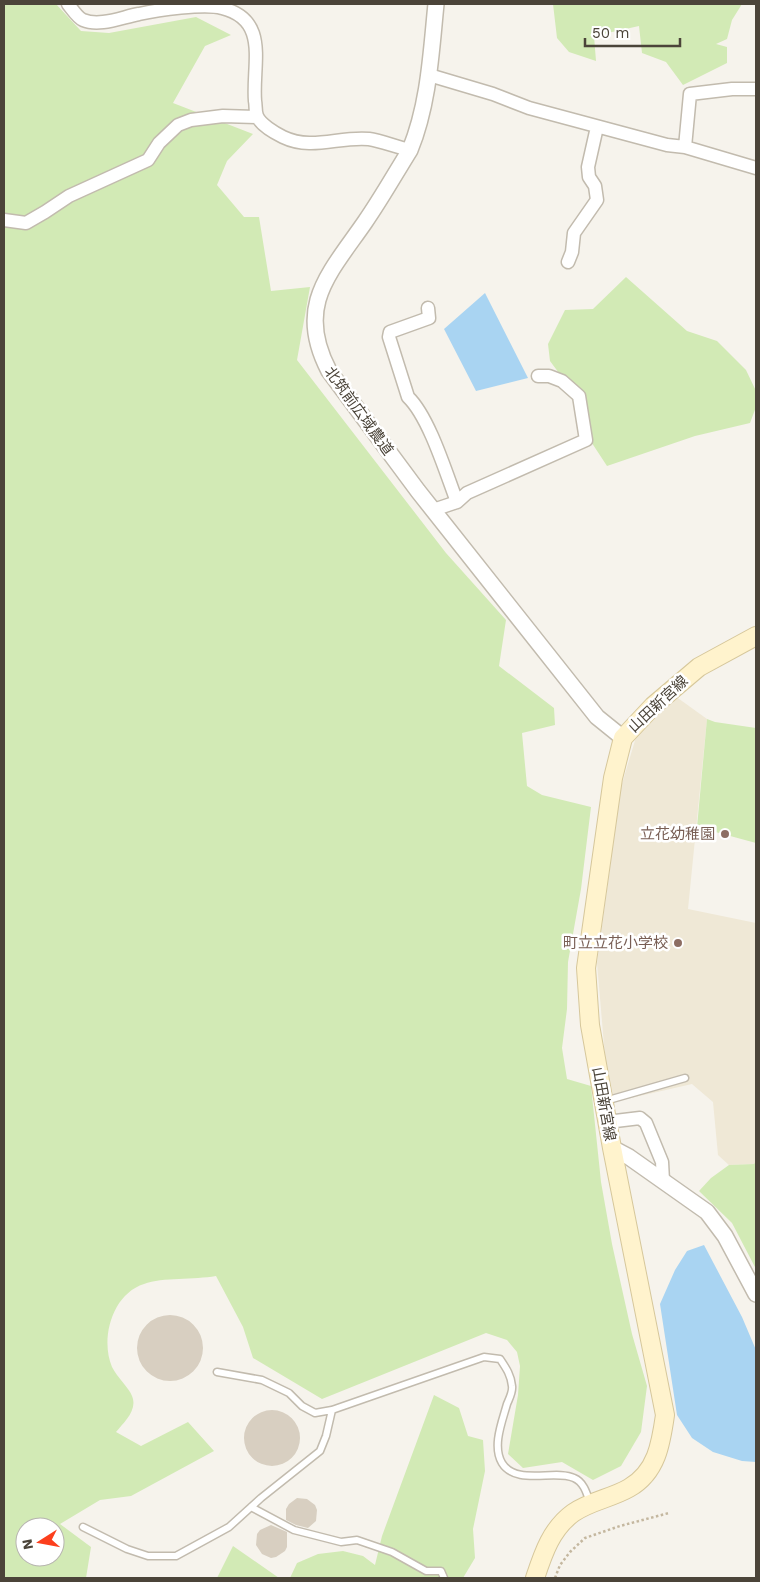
<svg xmlns="http://www.w3.org/2000/svg" width="760" height="1582" font-family="'Work Sans','Noto Sans JP',sans-serif">
<rect width="100%" height="100%" fill="#f6f3ec"/>
<!-- education -->
<path fill="#efe8d6" d="M675,696L707,719L688,909L756,923V1161L754,1164L729,1165L718,1155L713,1102L692,1084L609,1103L597,963L621,787L637,734Z"/>
<!-- green -->
<path fill="#d2eab5" fill-rule="evenodd" d="M4,4H56L81,31L109,33L196,17L231,35L205,46L173,103L253,134L227,161L217,185L244,217H259L271,291L310,287L297,360L446,553L506,620L499,666L554,708L555,725L522,733L527,786L542,795L591,807L581,889L568,962L567,1009L562,1048L567,1079L591,1086L601,1182L612,1244L632,1334L647,1386L641,1432L621,1466L593,1480L562,1462L523,1468L508,1454L518,1395L520,1366L517,1352L507,1340L486,1333L322,1399L253,1358L243,1327L216,1276C194,1280 163,1277 144,1284C112,1294 100,1339 112,1367C117,1377 129,1388 132,1396C138,1410 124,1422 116,1432L141,1446L188,1422L214,1451L131,1496L100,1500L60,1524L91,1547L86,1578H4ZM25,1527H55V1557H25Z
M553,4H742L732,20L727,39L716,44L727,47V63L683,85L666,62L642,53L639,26L594,36L596,61L569,52L557,38Z
M626,277L687,331L717,341L746,370L756,391V407L750,423L695,436L607,466L584,431L576,396L550,361L548,344L565,310L593,309Z
M707,719L715,722L756,728V843L697,827Z
M756,1161V1269L732,1223L699,1191L711,1178L729,1165L754,1164Z
M434,1395L459,1408L468,1436L483,1440L485,1471L473,1529L475,1558L463,1578H290L297,1563L318,1554L343,1551L363,1556L375,1565L382,1536Z
M233,1546L279,1578H217Z"/>
<!-- water -->
<path fill="#a9d4f2" d="M485,293L528,378L476,391L444,329Z
M704,1245L742,1317L756,1350V1462L742,1461L713,1452L692,1438L677,1415L660,1304L675,1270L687,1251Z"/>
<!-- building -->
<path fill="#d8cfc1" d="M137 1348a33 33 0 1 1 66 0a33 33 0 1 1-66 0Z
M244 1438a28 28 0 1 1 56 0a28 28 0 1 1-56 0Z
M297,1498L307,1499L315,1505L317,1510L316,1521L308,1528L296,1525L286,1520V1509L289,1504Z
M271,1525L287,1532V1547L285,1551L276,1557L271,1558L262,1554L256,1545L257,1534L260,1530Z"/>
<g fill="none" stroke-linecap="round" stroke-linejoin="round">
<defs>
<path id="service" d="M605,1101L685,1078
M217,1372L262,1380L289,1393L302,1406L315,1413L332,1410L484,1357L500,1359C506,1368 511,1375 512,1386C513,1392 509,1399 507,1404C502,1422 492,1446 502,1463C516,1486 555,1469 574,1478C584,1482 587,1494 590,1503
M251,1507L294,1530L341,1542L357,1540L392,1552L426,1571H441L444,1578
M83,1527L127,1549L148,1556H176L229,1527L261,1498L320,1451L326,1436L332,1410"/>
<path id="minor" d="M68,4C72,9 78,18 83,20C100,27 122,17 139,14C157,10 205,3 222,8C270,20 252,64 255,101C256,105 255,111 257,116C260,124 275,133 283,137C312,151 339,136 369,139C382,141 396,147 410,150
M429,75L493,94L529,108L667,145L685,147L756,168
M685,147L690,94L732,89H756
M4,220L26,223L45,212L69,196L148,160L159,143L178,125L191,120L223,116L257,117
M568,262L572,252L574,233L597,200L595,186L589,177L588,167L597,127
M428,308L429,318L390,332L389,337L408,397C429,417 446,473 457,502
M433,510L457,502L467,493L586,440L579,396L562,381L549,376H538
M607,1122L640,1118L646,1123L662,1162L663,1181"/>
<path id="tertiary" d="M436,4C431,53 429,103 410,150C395,174 381,199 365,222C329,274 295,306 329,371L418,491L597,717L623,738
M612,1148L629,1157L707,1212L725,1236L756,1294"/>
<path id="secondary" d="M535,1578C543,1554 551,1529 573,1513C590,1501 612,1498 629,1488C657,1472 661,1443 665,1415L612,1148L590,1025L586,968L613,778L623,738L653,706L699,667L756,636"/>
</defs>
<!-- service casing -->
<use href="#service" stroke="#c2bbae" stroke-width="9"/>
<!-- minor casing -->
<use href="#minor" stroke="#c2bbae" stroke-width="15"/>
<!-- tertiary casing -->
<use href="#tertiary" stroke="#c2bbae" stroke-width="18"/>
<!-- secondary casing -->
<use href="#secondary" stroke="#d6c79b" stroke-width="20"/>
<!-- path -->
<path stroke="#c4b79f" stroke-width="2.5" stroke-dasharray="2.5 2.5" stroke-linecap="butt" d="M555,1578L560,1565L570,1552L585,1538L620,1526L669,1513"/>
<!-- service -->
<use href="#service" stroke="#fff" stroke-width="6"/>
<!-- minor -->
<use href="#minor" stroke="#fff" stroke-width="12"/>
<!-- tertiary -->
<use href="#tertiary" stroke="#fff" stroke-width="15"/>
<!-- secondary -->
<use href="#secondary" stroke="#fff3cd" stroke-width="18"/>
</g>
<!-- markers -->
<g fill="#8d6e63" stroke="#fff" stroke-width="2">
<circle cx="725" cy="834" r="5"/>
<circle cx="678" cy="943" r="5"/>
</g>
<g text-anchor="middle" stroke-width="5" stroke-linejoin="round" paint-order="stroke">
<!-- street labels -->
<g font-size="15" fill="#4b4439" stroke="#fff">
<text transform="translate(359 411) rotate(54)" y="5">北筑前広域農道</text>
<text transform="translate(658 704) rotate(-43)" y="5">山田新宮線</text>
<text transform="translate(604 1104) rotate(80)" y="5">山田新宮線</text>
</g>
<!-- education labels -->
<g font-size="15" fill="#785e54" stroke="#fff" text-anchor="end">
<text x="715" y="839">立花幼稚園</text>
<text x="668" y="948">町立立花小学校</text>
</g>
</g>
<!-- border -->
<rect width="760" height="1582" fill="none" stroke="#4b4439" stroke-width="10"/>
<!-- north arrow -->
<g transform="translate(40 1542) rotate(259)"><circle r="24" fill="#ffffff" stroke="#b7b4b0"/>
<path d="M0-4L9 19L0 12L-9 19Z" fill="#fc3f1d"/>
<text y="-8" font-size="14" font-weight="bold" text-anchor="middle" fill="#4b4439">N</text>
</g>
<!-- scale -->
<path d="M585 38v8h95v-8" fill="none" stroke="#4b4439" stroke-width="2.5"/>
<text x="592" y="38" font-size="15" fill="#4b4439" stroke="#ffffff" stroke-width="4" paint-order="stroke">50 m</text>
</svg>
